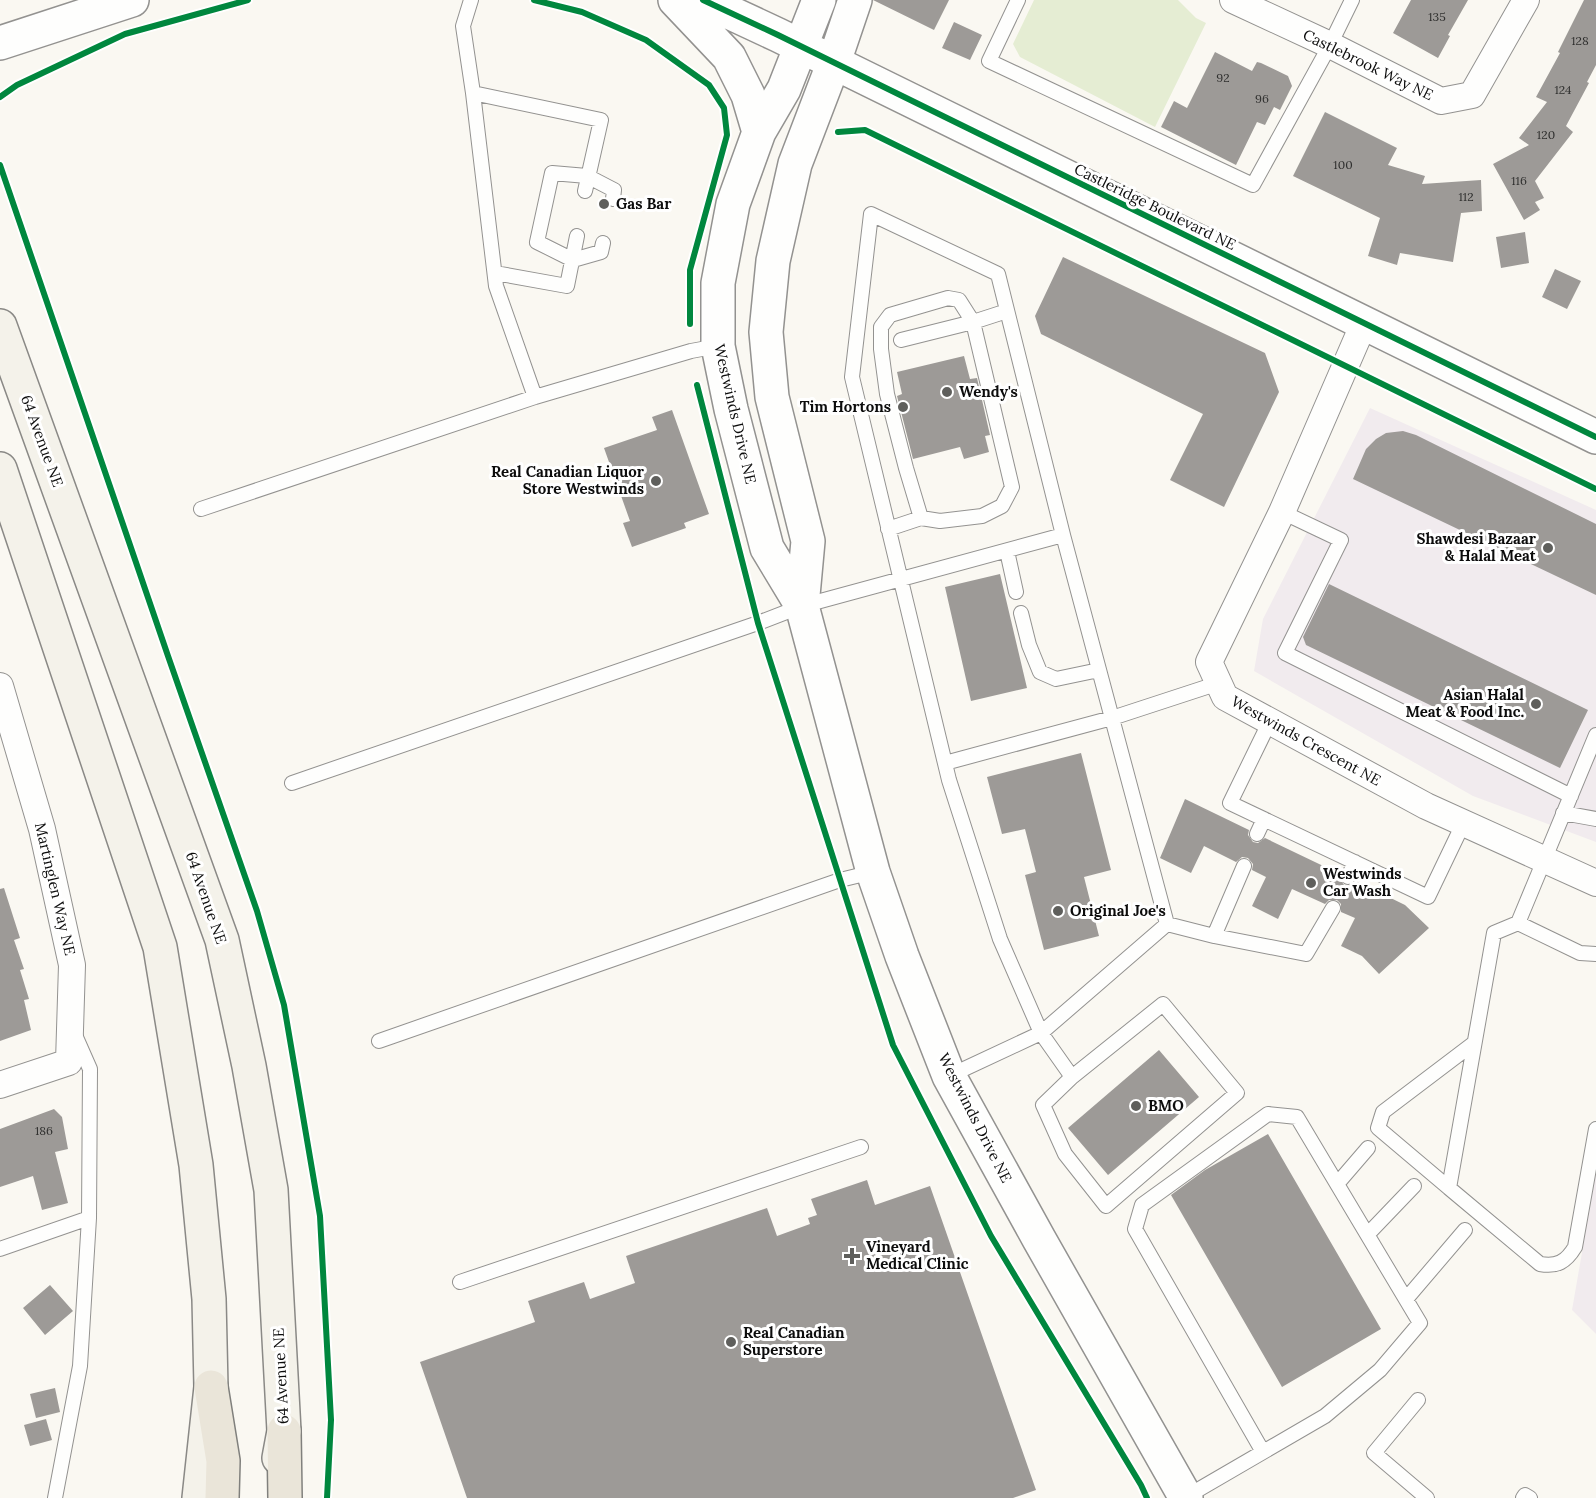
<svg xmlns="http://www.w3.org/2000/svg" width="1596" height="1498" font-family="Lora,serif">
<rect width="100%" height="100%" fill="#faf8f2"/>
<!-- industrial -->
<path fill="#f1ebee" d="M1370,408L1596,510V842L1473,796L1254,671L1263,619Z
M1596,1172V1334L1572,1310Z"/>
<!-- park -->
<path fill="#e5edd3" d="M1034,0H1178L1196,18L1206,23L1155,127L1020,57L1013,44Z"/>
<!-- building -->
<path fill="#9d9a97" d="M873,0H949L934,30Z
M1411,0H1468L1448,35L1450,36L1438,58L1393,33Z
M1584,0H1596V65L1587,82L1589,83L1566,126L1573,132L1535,181L1544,198L1535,202L1540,210L1524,220L1493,164L1529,145L1519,138L1547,102L1536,97L1560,53L1558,52Z
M954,22L982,35L970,60L942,48Z
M1215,52L1252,71L1257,62L1261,63L1288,76L1292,86L1280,110L1274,107L1265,125L1257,122L1236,165L1161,127L1174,101L1187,108Z
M1325,112L1397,148L1388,165L1425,176L1422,184L1481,180L1482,211L1461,213L1453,262L1400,253L1397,265L1368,256L1380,218L1293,176Z
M1525,232L1529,263L1501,268L1496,237Z
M1063,257L1265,353L1279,392L1224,507L1170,480L1203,414L1041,334L1035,316Z
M1555,269L1581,281L1567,309L1542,297Z
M964,356L970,379L977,378L990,435L985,436L989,452L964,459L960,447L913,459L897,396L902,394L897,372Z
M672,410L709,514L684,523L686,528L632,547L623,523L630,521L604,448L657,430L652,417Z
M1403,431L1416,435L1596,524V595L1353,479L1366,449L1376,439L1386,433Z
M1000,574L1027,688L971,701L945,587Z
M1329,584L1588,710L1560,768L1306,645L1303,637Z
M1081,753L1111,870L1084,877L1099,936L1044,950L1025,875L1036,872L1025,829L1002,834L987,777Z
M1185,799L1249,830L1248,835L1253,842L1258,843L1265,838L1340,874L1339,878L1344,885L1349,886L1356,881L1405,905L1429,928L1379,974L1362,956L1341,946L1355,918L1341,912V904L1337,900H1329L1325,904L1292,889L1278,919L1252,906L1266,877L1252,870L1253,864L1248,858L1242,857L1236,862L1204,846L1191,873L1160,858Z
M4,888L20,938L14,940L24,969L20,970L29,999L24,1000L31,1030L0,1041V889Z
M1159,1050L1199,1097L1108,1175L1068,1128Z
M54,1109L62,1117L68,1149L55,1152L68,1203L42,1210L33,1176L0,1187V1129Z
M1268,1134L1381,1329L1282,1387L1171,1195L1205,1170Z
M867,1180L875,1205L930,1186L1036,1490L1013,1498H467L420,1362L535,1322L528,1301L584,1282L590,1299L635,1283L626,1256L767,1208L777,1236L810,1224L808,1218L817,1215L811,1199Z
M50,1285L73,1311L45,1335L23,1308Z
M55,1388L60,1412L36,1418L30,1394Z
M46,1419L52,1440L30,1446L24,1425Z"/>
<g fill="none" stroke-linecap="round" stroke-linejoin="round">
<defs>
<path id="service" d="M471,0L463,26L473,93L496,286L535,397
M1018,0L989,61L1253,185L1330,45L1352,0
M473,93L601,120L585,191
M603,243L601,252L573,260L537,242L552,173L587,176L614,190L613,199
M495,273L567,286L577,236
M901,340L973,322L1007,311
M201,509L535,397L691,351L718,346
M1282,512L1341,540L1285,653L1571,796
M888,529L921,518L940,521L982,516L1002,506L1012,487L973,322L959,300L948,298L890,315L881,327V349L887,394L906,468L921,518
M1007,551L1016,592
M1021,613L1029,645L1040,672L1056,679L1099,670
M1270,721L1230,803L1428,897L1463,824
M1596,735L1518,923L1580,953L1596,954
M945,763L1112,718L1219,683
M292,783L758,623L802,606L1063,535L998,274L871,214L852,377L949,780L1000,939L1041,1033L1167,924L1063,535
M1563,813L1596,819
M1257,834L1264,819
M1348,877L1355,862
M1518,923L1494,933L1449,1188L1540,1264C1557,1267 1566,1262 1575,1247L1596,1129
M1167,924L1214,936L1244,866
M1214,936L1306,954L1333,908
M379,1041L840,880L873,872
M949,1076L1041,1033L1072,1077L1043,1105L1065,1154L1106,1206L1237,1093L1163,1004L1072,1077
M1337,1184L1368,1148
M1449,1188L1378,1128L1383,1112L1474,1043
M1368,1234L1414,1186
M0,1249L89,1218L90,1069L75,1035
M460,1282L861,1147
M1407,1298L1465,1230
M1418,1400L1374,1453L1427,1498
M55,1498L80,1366L89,1218
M1184,1498L1325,1416L1380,1370L1420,1323L1297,1117L1268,1114L1142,1205L1135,1229L1263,1452
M1523,1498L1525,1495L1530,1498"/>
<path id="minor" d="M1233,0L1330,45L1441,101L1472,95L1526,0
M1364,323L1282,512L1209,662L1225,697L1426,806L1596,883
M0,686L42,829L72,965L69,1062L0,1085"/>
<path id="tertiary" d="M675,0L729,57L748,95L759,132
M703,0L778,35L1596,437
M819,0L784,89L759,132L733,204L718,283V346L731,409L767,548L802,606L873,872L902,956L949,1076L1039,1239L1186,1498
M0,43L132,0
M802,606L808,541L772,397L766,332L773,261L795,164L834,62L855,0"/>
<path id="secondary" d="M0,326L222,940L249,1066L271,1190L284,1431L279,1458
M0,469L160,947L196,1165L209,1299L211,1387L199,1498"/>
<path id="primary" d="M211,1387L223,1461L222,1498
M284,1431L285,1498"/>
</defs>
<!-- service casing -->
<use href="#service" stroke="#939290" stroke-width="16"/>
<!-- minor casing -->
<use href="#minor" stroke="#939290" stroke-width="28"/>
<!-- tertiary casing -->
<use href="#tertiary" stroke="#939290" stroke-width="36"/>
<!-- secondary casing -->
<use href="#secondary" stroke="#8a8986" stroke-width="36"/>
<!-- primary casing -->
<use href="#primary" stroke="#80807d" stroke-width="36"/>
<!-- service -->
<use href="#service" stroke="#fefefd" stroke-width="14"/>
<!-- minor -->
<use href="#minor" stroke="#fefefd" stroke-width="26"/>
<!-- tertiary -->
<use href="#tertiary" stroke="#fefefd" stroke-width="33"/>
<!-- secondary -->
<use href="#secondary" stroke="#f4f2ea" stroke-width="33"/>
<!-- primary -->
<use href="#primary" stroke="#eae5d9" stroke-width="33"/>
<defs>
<path id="cycleway" d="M534,0L582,12L646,40L709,85L724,108L727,135L690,270V324
M703,0L778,35L1596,437
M0,97L17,85L125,34L248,0
M838,132L865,130L1596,489
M0,165L168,656L257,911L284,1005L320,1216L331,1420L327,1498
M697,385L758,623L893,1045L991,1236L1141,1485L1147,1498"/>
</defs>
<!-- cycleway casing -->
<use href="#cycleway" stroke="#fff" stroke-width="10"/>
<!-- cycleway -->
<use href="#cycleway" stroke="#00873e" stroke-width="6"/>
</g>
<!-- markers -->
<g fill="#5f5f5c" stroke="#fff" stroke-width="2">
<circle cx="604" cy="204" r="6"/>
<circle cx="947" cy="392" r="6"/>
<circle cx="903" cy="407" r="6"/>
<circle cx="656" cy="481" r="6"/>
<circle cx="1548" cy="548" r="6"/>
<circle cx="1536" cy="704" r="6"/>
<circle cx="1311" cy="883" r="6"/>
<circle cx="1058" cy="911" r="6"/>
<circle cx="1136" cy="1106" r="6"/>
<path d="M849 1247h6v6h6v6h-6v6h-6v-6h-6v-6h6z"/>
<circle cx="731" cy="1342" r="6"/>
</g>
<g text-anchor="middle" stroke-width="6" stroke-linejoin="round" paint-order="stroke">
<!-- number labels -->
<g font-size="12" fill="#30302f">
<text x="1437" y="21">135</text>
<text x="1580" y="45">128</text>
<text x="1223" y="82">92</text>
<text x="1563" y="94">124</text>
<text x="1262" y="103">96</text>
<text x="1546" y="139">120</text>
<text x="1343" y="169">100</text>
<text x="1519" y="185">116</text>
<text x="1466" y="201">112</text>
<text x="44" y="1135">186</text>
</g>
<!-- street labels -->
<g font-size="15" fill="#0c0c0c" stroke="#fff">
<text transform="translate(1368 65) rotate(26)" y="5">Castlebrook Way NE</text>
<text transform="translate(1155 207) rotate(26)" y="5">Castleridge Boulevard NE</text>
<text transform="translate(735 414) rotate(77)" y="5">Westwinds Drive NE</text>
<text transform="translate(42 441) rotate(70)" y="5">64 Avenue NE</text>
<text transform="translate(1306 741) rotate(29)" y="5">Westwinds Crescent NE</text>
<text transform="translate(55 889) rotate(77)" y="5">Martinglen Way NE</text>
<text transform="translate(206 898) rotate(71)" y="5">64 Avenue NE</text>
<text transform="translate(975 1118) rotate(63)" y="5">Westwinds Drive NE</text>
<text transform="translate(281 1376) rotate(-93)" y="5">64 Avenue NE</text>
</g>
<!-- poi labels -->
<g font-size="15" font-weight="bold" fill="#0c0c0c" stroke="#fff" text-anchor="start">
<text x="616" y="209">Gas Bar</text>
<text x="959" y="397">Wendy's</text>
<text x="891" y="412" text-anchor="end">Tim Hortons</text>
<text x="644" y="477" text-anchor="end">Real Canadian Liquor<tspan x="644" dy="17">Store Westwinds</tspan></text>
<text x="1536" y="544" text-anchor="end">Shawdesi Bazaar<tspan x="1536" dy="17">&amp; Halal Meat</tspan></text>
<text x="1524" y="700" text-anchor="end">Asian Halal<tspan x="1524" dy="17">Meat &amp; Food Inc.</tspan></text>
<text x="1323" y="879">Westwinds<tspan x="1323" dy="17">Car Wash</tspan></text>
<text x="1070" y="916">Original Joe's</text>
<text x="1148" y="1111">BMO</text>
<text x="866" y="1252">Vineyard<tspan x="866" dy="17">Medical Clinic</tspan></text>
<text x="743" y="1338">Real Canadian<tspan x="743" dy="17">Superstore</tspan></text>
</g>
</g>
</svg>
